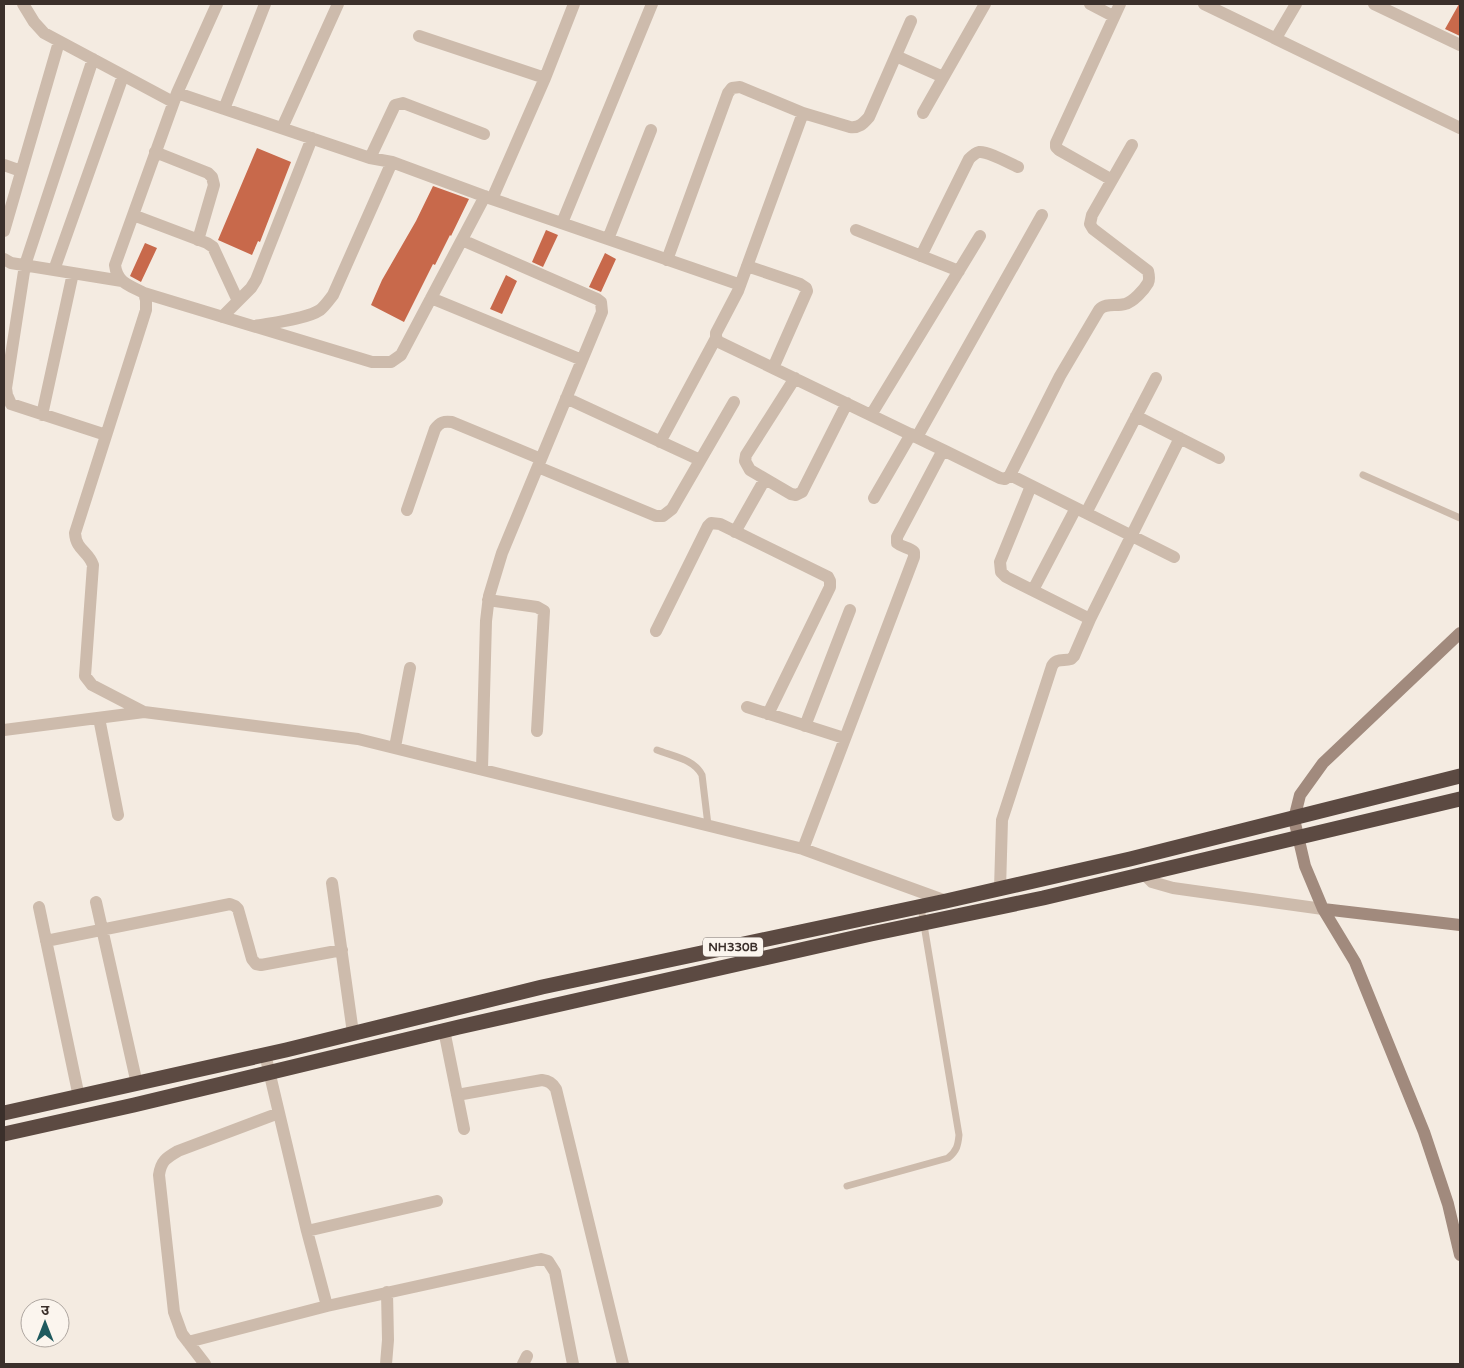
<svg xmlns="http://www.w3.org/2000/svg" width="1464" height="1368" font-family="'Varela Round','Noto Sans Devanagari',sans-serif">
<rect width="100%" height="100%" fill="#f4ebe1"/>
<!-- building -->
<path fill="#c8694b" d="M1459,4H1460V36L1445,29Z
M257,148L291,162L260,242L258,241L252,255L218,240Z
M433,186L469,199L451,236L450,235L435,265L433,264L404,322L371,305L382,280L416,221Z
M546,230L558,235L543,267L532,262Z
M145,243L157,248L141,282L130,276Z
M605,253L616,259L601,292L589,287Z
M506,275L517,281L502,314L490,309Z"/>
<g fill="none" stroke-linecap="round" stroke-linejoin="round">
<!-- lane -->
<path stroke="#cdbbac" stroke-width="7" d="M1363,475L1460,518
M657,750C672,756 694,759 702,775L708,825
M847,1186L948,1158C957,1151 958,1145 959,1135L921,907"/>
<!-- street -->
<path stroke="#cdbbac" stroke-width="12" d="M23,4L34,22L44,33L173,102
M1090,4L1113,16
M1204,4L1460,128
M1374,4L1460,45
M419,36L545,78
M1276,38L1296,4
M896,56L943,77
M93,59L25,265L6,388L7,395L11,404L106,435
M177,93L217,4
M224,109L265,4
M923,113L985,4
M282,128L338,4
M155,152L208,173L212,177L214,185L198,240
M370,158L395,105L403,103L484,134
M4,165L21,171
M1112,180L1059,150L1056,147V143L1120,4
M492,199L735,283L739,286L738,291L716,333V338L719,342L943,450L897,537V543C903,548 909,547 914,552V557L803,849
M133,215L207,243L213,247L238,301
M562,223L652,4
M856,230L959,271
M4,231L59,42
M608,239L651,130
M462,240L597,299L601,302L602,312L502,553L489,596L486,621L482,769
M921,256L969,159C972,156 975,153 979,152C988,151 1009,163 1018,167
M4,259L11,263L122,281
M667,260L728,93L732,88L740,87L803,113L850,127C859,128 863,124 869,117L911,21
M747,266L800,284L806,288L807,291L773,368
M54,270L123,76
M738,291L803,113
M144,293L372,362H391L401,355L485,196
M431,298L582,360
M222,317L251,288L256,280L312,138
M255,326C271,323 307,319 320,310C325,306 329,300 333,295L392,162
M795,378L746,455L745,461L750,470L791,494L796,495L802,492L847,403
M566,398L700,460
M42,415L73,273
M871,415L980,236
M1136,416L1219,458
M917,437L1042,215
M660,442L716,338
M943,450L1000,478L1005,479L1010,475L1060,376L1099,310C1106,302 1116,307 1125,304C1133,302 1144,290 1148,283C1150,279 1149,275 1148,271L1093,229L1090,224L1092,215L1132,145
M538,467L656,516H663L672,509L734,402
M1010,475L1174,557
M1031,486L1000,562L1001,572L1006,577L1090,619
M874,498L911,434
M407,510L435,429C440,422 444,421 452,422L541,459
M1086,513L1156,378
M735,532L765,479
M1033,590L1076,508
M488,600L537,607L544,611L537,731
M656,631L708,526L711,523L720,524L828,577L830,581V587L768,714
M747,707L844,738
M144,712L92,685L85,676L93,565C88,551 76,550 75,533L146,310V300L144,293C129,285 117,283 115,265L177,93L370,158L392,162L492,199L545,78L574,4
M99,718L118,815
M805,726L850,610
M4,730L144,712L358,739L803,849L946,901
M395,747L410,668
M1144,874L1152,882L1173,888L1323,909
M332,883L353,1033
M1000,889L1002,820L1052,666C1056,658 1063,661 1071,659L1074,656L1090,619L1180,438
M96,902L137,1084
M39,907L79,1097
M46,941L230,904L235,906L238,909L252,959L256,964L261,965L342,950
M444,1030L464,1129
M265,1054L307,1231L327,1306
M457,1095L542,1080C549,1081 552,1083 556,1089L623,1364
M307,1231L437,1201
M188,1342L327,1306L541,1259L548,1261L555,1272L573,1364
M205,1364L182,1334L174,1312L159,1175C161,1161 166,1158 178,1151L279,1113
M386,1364L388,1340L387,1292
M523,1364L527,1356"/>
<!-- secondary -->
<path stroke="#a18a7d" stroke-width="12" d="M1460,633L1323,763L1300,795L1294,819L1305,866L1323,909L1355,962L1424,1132L1448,1204L1460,1255
M1323,909L1460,925"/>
<!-- highway -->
<path stroke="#5c4a42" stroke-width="15" d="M4,1113L286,1050L542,987L946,901L1130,859L1460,776
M4,1134L134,1105L459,1027L871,934L1043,898L1460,799"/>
</g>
<g text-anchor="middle" stroke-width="4" stroke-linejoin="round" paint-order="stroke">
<!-- shield labels -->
<rect fill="#fbf5ee" stroke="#756b66" stroke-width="1" x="703" y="937.5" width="60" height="19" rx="4"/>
<g font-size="12" font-weight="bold" fill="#3b302b">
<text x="733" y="951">NH330B</text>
</g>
</g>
<!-- border -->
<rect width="1464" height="1368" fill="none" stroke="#3b302b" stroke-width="10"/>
<!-- north arrow -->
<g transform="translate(45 1323)"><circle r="24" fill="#fbf5ee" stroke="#aea6a0"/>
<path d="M0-4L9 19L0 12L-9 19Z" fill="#1f5a5e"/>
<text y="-8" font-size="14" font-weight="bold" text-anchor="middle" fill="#3b302b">उ</text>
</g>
</svg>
